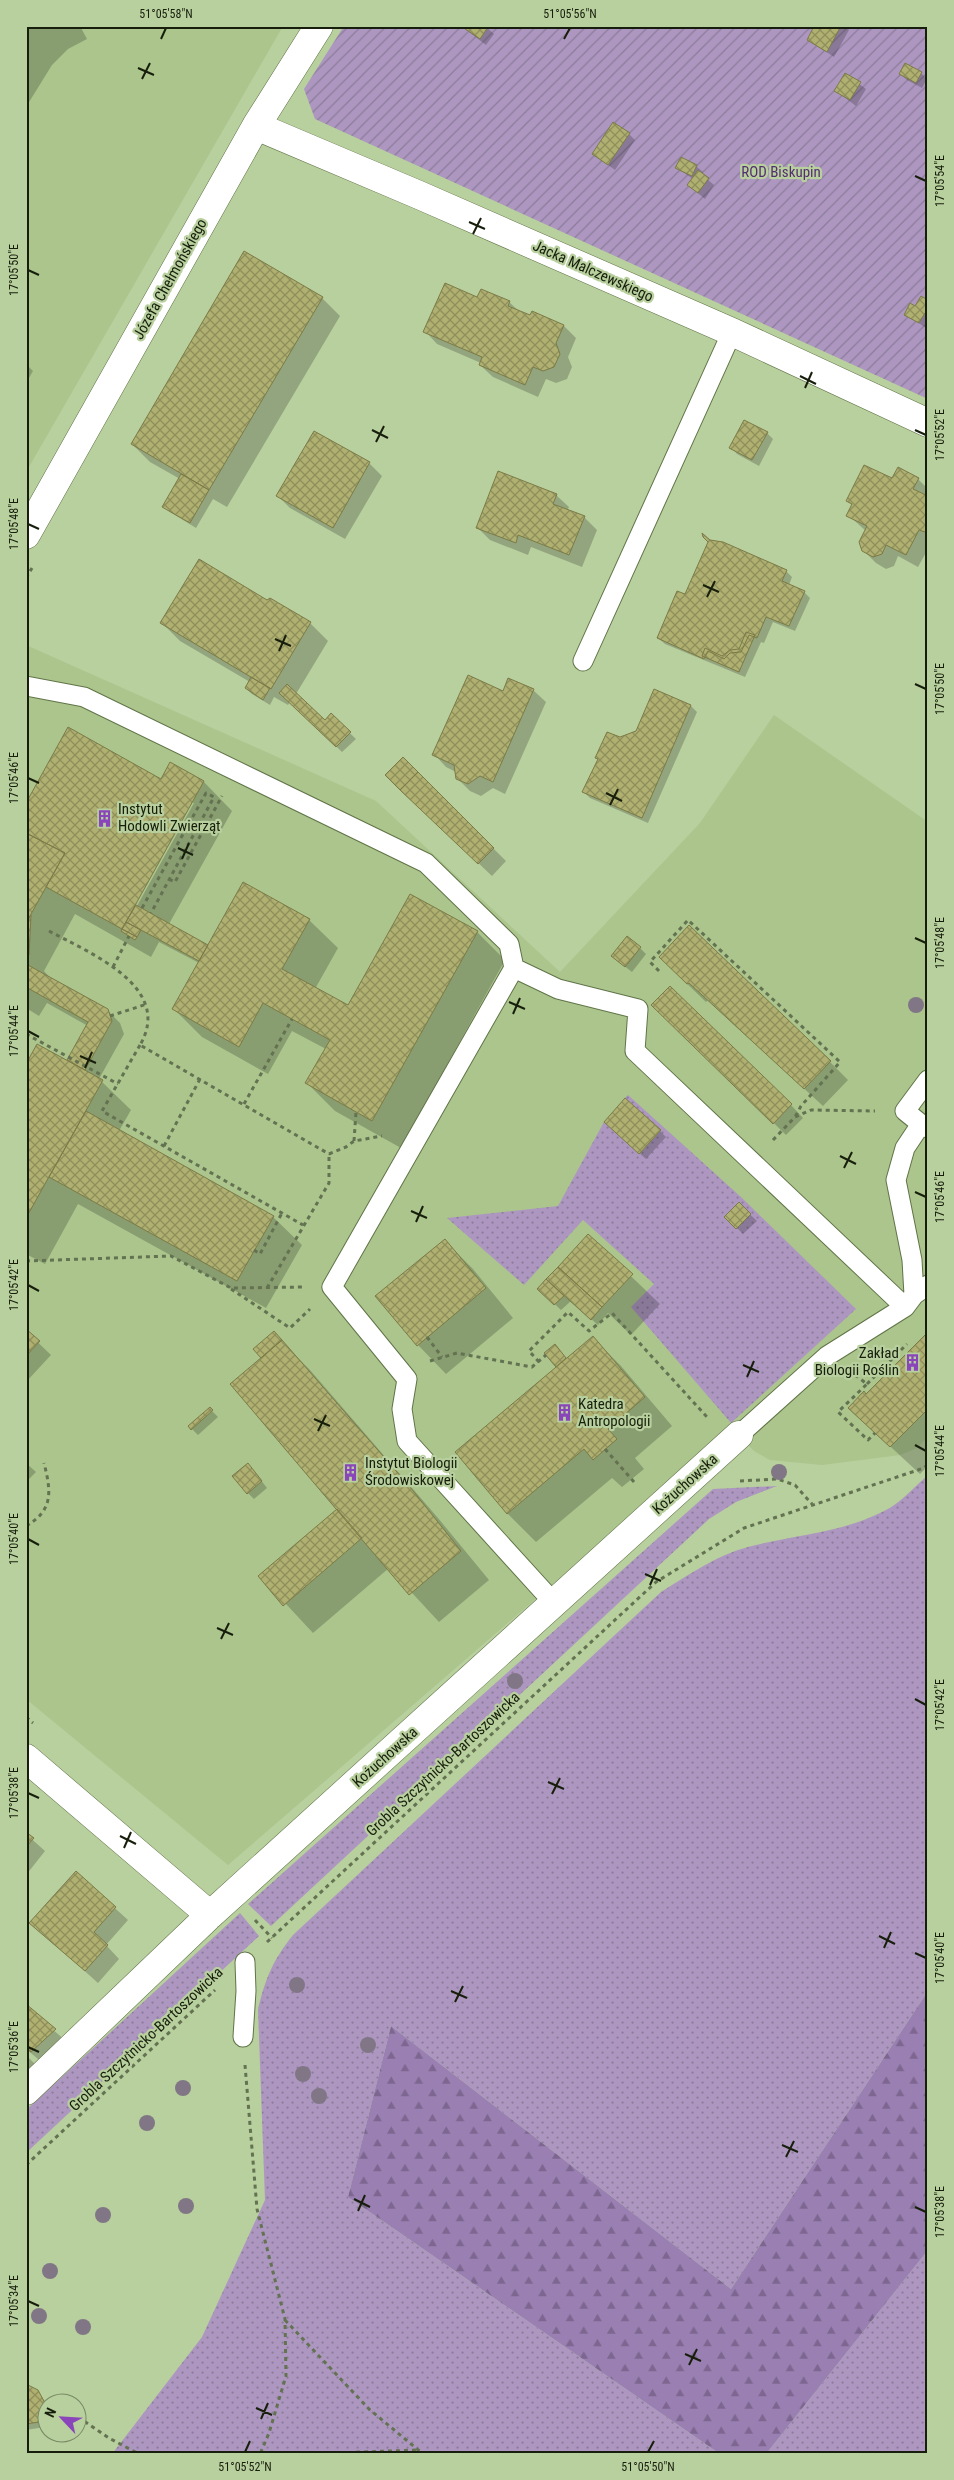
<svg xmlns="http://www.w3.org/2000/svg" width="954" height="2480" font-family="'Roboto Condensed',sans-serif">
<defs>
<pattern id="grass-dots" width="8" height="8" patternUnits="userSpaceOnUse" patternTransform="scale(1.25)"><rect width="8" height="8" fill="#ad97c0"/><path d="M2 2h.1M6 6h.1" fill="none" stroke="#8c7b9a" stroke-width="1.8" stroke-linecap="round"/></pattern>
<pattern id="forest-firs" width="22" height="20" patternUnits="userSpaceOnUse" patternTransform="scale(1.25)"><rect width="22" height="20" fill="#9a7fb3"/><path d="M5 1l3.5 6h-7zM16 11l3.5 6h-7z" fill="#7d6790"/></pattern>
<pattern id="garden-furrows" width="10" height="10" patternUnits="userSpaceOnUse" patternTransform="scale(1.25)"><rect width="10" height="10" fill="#ad97c0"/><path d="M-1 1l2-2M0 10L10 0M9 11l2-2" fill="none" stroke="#8c7b9a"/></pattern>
<pattern id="building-cross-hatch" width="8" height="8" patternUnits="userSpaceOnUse" patternTransform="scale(1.25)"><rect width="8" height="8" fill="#b0b071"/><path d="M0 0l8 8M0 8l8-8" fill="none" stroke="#8e8f5b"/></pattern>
</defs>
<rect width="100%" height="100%" fill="#b8cf9e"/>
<!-- built -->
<path fill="#abc58d" d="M26,26H283L26,472Z
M26,645L376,801L560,972L700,823L774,715L928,822V1437L917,1448L900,1455L822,1465L770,1460L754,1451L729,1426L561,1577L228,1865L26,1699Z"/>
<!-- grass -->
<path fill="url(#grass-dots)" d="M628,1095L741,1197L856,1309L731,1423L631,1307L654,1284L583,1220L524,1285L447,1218L558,1206L604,1122L640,1154L661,1130L625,1098Z
M928,1475V1991L731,2289L391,2026L348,2197L720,2454H112L202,2337L265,2200L258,2010C265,1979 273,1960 293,1935L661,1592C688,1575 717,1555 748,1547C793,1535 842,1533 884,1511C901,1503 914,1487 928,1475Z
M777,1486L736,1502L709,1519L271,1926L248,1904L713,1489Z
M240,1913L259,1936L26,2153V2110Z
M928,2250V2454H766Z"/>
<!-- forest -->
<path fill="url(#forest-firs)" d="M928,1991V2250L766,2454H720L348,2197L391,2026L731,2289Z"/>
<!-- garden -->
<path fill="url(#garden-furrows)" d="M344,26H928V399L315,119L304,89Z"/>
<!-- shadow -->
<path fill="#0003" fill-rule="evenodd" d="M26,26H80L87,39L68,49L52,65L26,107Z
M461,26H485L494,34L486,45Z
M816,26H845L849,30L834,57L808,40Z
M921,73L927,79L922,88L907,80L900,74Z
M846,74L866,89L856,106L836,91Z
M629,134L635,140L615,170L593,154Z
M696,166L703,172L701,174L714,185L705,199L688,185L693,179L677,168Z
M322,298L340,316L227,507L213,499L196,528L170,512L164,506L180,479L150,462L132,444Z
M478,299L509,302L520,312L530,317L532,312L564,326L576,338L568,357L572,367L567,379L556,383L546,379L538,397L493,377L480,365L481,363L437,344L425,331Z
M928,301V325L926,328L905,314Z
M26,364L33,371L26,383Z
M767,433L773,439L759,466L737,454L731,447Z
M369,463L382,476L345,539L290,508L278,496Z
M918,479L928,489V549L918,567L898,556L894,566L886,569L876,563L863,550L866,531L848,515L853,506L847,501L892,480Z
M556,495L569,507L567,511L584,517L597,530L582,567L531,547L528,555L490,540L478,528Z
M786,571L792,577L789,585L804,592L810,598L795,631L773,622L764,643L761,642L745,677L665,644L658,638L685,596Z
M267,602L310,623L328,641L296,694L325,722L331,715L356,739L342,752L290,702L288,705L274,697L270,705L252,694L246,688L250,682L180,641L162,623Z
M533,690L546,702L505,794L493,788L481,796L470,791L457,778L456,772L446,767L434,754L503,692Z
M691,706L697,712L648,823L590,798L584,792L620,738Z
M403,759L506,861L492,876L415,803Z
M170,764L204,782L232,811L169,924L207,946L309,920L338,948L315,989L348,1007L477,932L505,960L401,1148L335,1111L307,1083L326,1049L292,1031L268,1074L202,1037L174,1009L199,963L159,942L151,957L75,914L44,971L52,980L107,1010L120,1023L124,1034L99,1079L131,1110L119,1131L273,1217L302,1245L266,1308L78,1204L45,1264L26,1254V1067L73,1064L69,1060L88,1026L47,1003L39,1016L26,1008V805L162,780ZM192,802L194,803L137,906H134Z
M640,948L646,954L632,972L619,962Z
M678,975L830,1062L848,1080L823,1106L708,1000L706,1002Z
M653,1005L791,1105L803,1118L786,1135Z
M611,1128L660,1131L666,1137L646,1159Z
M739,1204L757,1221L743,1234L726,1217Z
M588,1235L660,1304L631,1335L608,1313L598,1325L571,1301L561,1310L539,1289Z
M444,1240L473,1269L513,1318L446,1374L418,1345Z
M26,1331L51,1355L26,1382Z
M928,1334V1466L920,1474L879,1436L867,1395Z
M593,1338L621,1366L672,1426L635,1458L644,1469L622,1487L612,1478L536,1542L508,1514L457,1452L558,1367L546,1353L561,1352L567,1359Z
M288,1348L310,1370L438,1518L489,1580L439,1622L389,1568L313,1633L260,1576L339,1509Z
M210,1409L218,1417L198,1435L192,1429Z
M26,1463L36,1472L26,1482Z
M254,1471L267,1488L254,1499L248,1493Z
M26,1834L45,1851L26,1875Z
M76,1873L128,1920L106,1945L119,1959L98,1983L31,1923Z
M26,2006L67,2042L44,2064L26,2049Z
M26,2055L36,2065L26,2076Z
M26,2385L37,2391L48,2405V2421L45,2427L26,2430Z"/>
<!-- building -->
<path fill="url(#building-cross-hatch)" stroke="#7b7b47" d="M461,26H487L488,27L480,39Z
M814,26H841L827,52L807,40Z
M905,63L922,72L916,83L899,74Z
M845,73L861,82L850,100L834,91Z
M613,122L630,133L608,165L592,154Z
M681,157L697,165L692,176L675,168Z
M698,170L709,178L698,193L687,185Z
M244,251L323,297L209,490L131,444Z
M445,283L477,297L481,289L510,301L508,306L530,315L532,311L564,325L556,343L560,354L554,367L543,371L533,367L525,385L479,365L482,357L423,332Z
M921,296L928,300V314L925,313L919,323L904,315L910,303L915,306Z
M744,420L768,432L752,460L729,448Z
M314,431L370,462L333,528L276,496Z
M864,465L892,478L898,467L919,478L913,489L928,496V533L919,530L906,555L886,545L882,554L873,557L862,551L859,542L867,526L846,516L852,504L846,501Z
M498,471L557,494L553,504L585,516L569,555L518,535L516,543L476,528Z
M181,474L209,490L190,523L162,507Z
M702,533L710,540L723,542L787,570L782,581L805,591L789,626L766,617L757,638L749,635L741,652L730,653L724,659L708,651L704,659L657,638L677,591L685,594L708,542L703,537Z
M199,559L267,600L270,598L311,622L271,689L160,623Z
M746,632L755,635L739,672L702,656L705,648L722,656L730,650L739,649Z
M468,675L503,691L508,678L534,689L493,782L480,776L468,784L456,779L454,765L432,755Z
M251,677L270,688L263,700L245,688Z
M287,684L325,720L331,713L351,732L336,747L279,693Z
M654,689L691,705L642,818L582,792L598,759L595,758L607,732L620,737L636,731Z
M68,727L161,779L170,762L204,781L122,929L46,887L65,853L26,833V803Z
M403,757L418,772L400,790L385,775Z
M418,772L494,848L478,864L400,790Z
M26,833L65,853L26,923Z
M243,882L310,919L282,969L348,1005L410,894L478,931L372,1121L305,1083L330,1040L263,1003L239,1047L172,1009Z
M136,905L208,945L199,961L126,922Z
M31,915L29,955L26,953V923Z
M126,922L141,930L137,937L122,929Z
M689,925L831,1061L804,1089L689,983L687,984L659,957Z
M122,929L137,937L135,940L121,931Z
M627,936L641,947L625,967L611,956Z
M26,964L108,1009L112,1021L85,1070L67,1060L88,1022L26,987Z
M670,986L792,1104L773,1124L651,1005Z
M37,1044L103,1080L26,1218V1064Z
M625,1098L661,1130L639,1154L604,1122Z
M86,1111L274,1216L237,1281L49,1177Z
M739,1202L751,1214L736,1229L724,1217Z
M588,1234L633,1274L602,1307L558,1267Z
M445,1239L486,1288L417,1346L375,1296Z
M558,1267L602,1307L591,1320L546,1279Z
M546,1279L564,1296L554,1305L537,1289Z
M26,1329L40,1341L26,1356Z
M274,1331L282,1340L261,1358L253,1349Z
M928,1332V1409L890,1447L848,1408L864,1391L866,1394Z
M593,1336L645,1397L608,1429L617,1439L593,1460L584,1449L507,1514L455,1452Z
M282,1340L410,1487L461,1551L409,1595L230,1384Z
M555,1344L566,1358L556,1367L544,1353Z
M210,1407L213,1410L191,1430L188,1426Z
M248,1463L262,1481L247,1494L232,1476Z
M337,1509L362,1538L283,1606L258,1576Z
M26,1832L34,1838L26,1847Z
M76,1871L116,1907L94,1932L108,1945L85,1971L29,1923Z
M26,2004L56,2029L31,2052L26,2048Z
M26,2384L38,2390L46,2405L39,2422L26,2424Z"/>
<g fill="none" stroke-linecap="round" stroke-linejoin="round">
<defs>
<path id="service" d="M583,661L732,332
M26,686L84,697L426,863L509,944L514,968L332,1287L407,1379L402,1409L407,1441L554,1603
M514,968L558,989L638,1009L635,1051L905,1307
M921,1124L905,1111L928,1080
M914,1295L912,1260L896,1180L905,1148L921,1124L928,1128
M739,1435L827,1356L905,1307L914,1295L928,1285
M243,2037L246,1991L245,1962"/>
<path id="minor" d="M256,126L419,195L732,332L928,423
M26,535L256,126L319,26
M26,1758L210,1915
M26,2091L210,1915L739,1435"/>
</defs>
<!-- service casing -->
<use href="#service" stroke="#607447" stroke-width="21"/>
<!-- minor casing -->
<use href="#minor" stroke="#607447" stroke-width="29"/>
<!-- path -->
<path stroke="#637251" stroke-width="3" stroke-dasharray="4 4" stroke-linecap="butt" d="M26,578L32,568
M169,879L175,882L222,796
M142,908L206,793L214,797L151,913
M49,931C90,953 174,987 140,1045L329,1154
M113,967L129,936
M659,971L650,962L688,920L840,1062L801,1106L795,1117
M110,1016L147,1004
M26,1034L118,1084
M140,1045L102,1111L303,1225
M244,1104L292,1019
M773,1140L795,1117L811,1110L875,1111
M354,1141L356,1112
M164,1146L200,1079
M329,1154L346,1147L354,1141L382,1136
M254,1250L260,1254L282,1213
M26,1261L171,1256L231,1288L304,1287
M267,1288L329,1183V1154
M231,1289L290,1328L310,1309
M427,1337L442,1357
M430,1361L457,1353L532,1367L546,1355
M539,1362L529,1351L568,1312L589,1331L612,1313L707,1417
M855,1375L867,1384L838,1412L868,1440L875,1433
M867,1384L907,1344
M605,1449L634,1482
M740,1481L777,1479L795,1485L812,1504
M26,1526C54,1510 51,1491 44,1463
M26,1717L33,1723
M255,1920L272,1938
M267,1942L656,1582L744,1528L924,1468L928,1464
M245,2065L257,2209L285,2319L286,2376L269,2433L260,2454
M26,2165L215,1990
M285,2320L369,2409L423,2454
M78,2417L109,2438L139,2454
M308,2454L417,2450"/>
<!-- service -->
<use href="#service" stroke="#fff" stroke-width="19"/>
<!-- minor -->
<use href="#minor" stroke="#fff" stroke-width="28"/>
</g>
<!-- trees -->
<g fill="#817685">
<circle cx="916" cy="1005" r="8"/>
<circle cx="779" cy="1472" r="8"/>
<circle cx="515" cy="1681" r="8"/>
<circle cx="297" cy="1985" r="8"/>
<circle cx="368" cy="2045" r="8"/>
<circle cx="303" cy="2074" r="8"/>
<circle cx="183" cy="2088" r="8"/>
<circle cx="319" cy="2096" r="8"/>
<circle cx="147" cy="2123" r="8"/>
<circle cx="186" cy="2206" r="8"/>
<circle cx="103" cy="2215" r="8"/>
<circle cx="50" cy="2271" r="8"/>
<circle cx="39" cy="2316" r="8"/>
<circle cx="83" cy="2327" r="8"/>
</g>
<!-- ticks -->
<path fill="none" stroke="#171f0c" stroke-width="2" d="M161,39L166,28M564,39L570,28M138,68L154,75M142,79L150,63M915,176L926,181M469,222L485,229M473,234L481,218M28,270L39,275M800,376L816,384M805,388L812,372M372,430L388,438M915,430L926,435M376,442L384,426M28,524L39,529M703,585L719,592M707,597L715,581M275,639L291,646M279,651L286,635M915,684L926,689M28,778L39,783M606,793L622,801M610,805L618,789M178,848L193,855M182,859L189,843M915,938L926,943M509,1002L525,1009M513,1014L520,998M28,1031L39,1037M80,1056L96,1063M85,1068L92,1052M840,1156L856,1164M844,1168L852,1152M915,1192L926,1197M411,1211L427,1218M416,1222L423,1206M28,1285L39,1291M743,1365L759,1372M747,1377L754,1361M314,1419L330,1426M318,1431L326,1415M915,1445L926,1451M28,1539L39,1545M645,1574L661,1581M650,1585L657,1569M217,1628L233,1635M221,1639L229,1623M915,1699L926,1705M548,1782L564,1789M28,1793L39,1798M552,1794L560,1778M120,1836L136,1844M124,1848L131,1832M879,1936L895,1944M884,1948L891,1932M915,1953L926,1958M451,1991L467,1998M455,2002L463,1986M28,2047L39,2052M782,2145L798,2152M786,2157L794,2141M354,2199L370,2207M915,2207L926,2212M358,2211L365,2195M28,2301L39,2306M685,2354L701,2361M689,2365L697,2349M256,2408L272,2415M261,2419L268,2403M245,2452L250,2441M648,2452L654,2441"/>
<!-- icons -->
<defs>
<symbol id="building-bare" viewBox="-9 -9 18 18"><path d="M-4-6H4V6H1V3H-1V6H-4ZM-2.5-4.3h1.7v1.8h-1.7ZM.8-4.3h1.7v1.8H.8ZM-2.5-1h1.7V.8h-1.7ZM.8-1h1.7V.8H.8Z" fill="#8945b9" stroke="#b8cf9e" stroke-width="2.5" paint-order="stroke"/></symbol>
</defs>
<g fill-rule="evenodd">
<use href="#building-bare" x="92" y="806" width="25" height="25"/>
<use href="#building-bare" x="900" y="1350" width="25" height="25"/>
<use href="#building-bare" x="552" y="1400" width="25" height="25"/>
<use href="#building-bare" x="338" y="1460" width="25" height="25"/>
</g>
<g text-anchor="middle" stroke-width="4.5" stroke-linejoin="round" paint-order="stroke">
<!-- park labels -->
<g font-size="15" fill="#542e70" stroke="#b8cf9e">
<text x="781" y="177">ROD Biskupin</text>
</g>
<!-- street labels -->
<g font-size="15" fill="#171f0c" stroke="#b8cf9e">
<text transform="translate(593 271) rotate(24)" y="5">Jacka Malczewskiego</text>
<text transform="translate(170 279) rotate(-61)" y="5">Józefa Chełmońskiego</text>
<text transform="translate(685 1484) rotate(-42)" y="5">Kożuchowska</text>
<text transform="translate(385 1757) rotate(-42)" y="5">Kożuchowska</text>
<text transform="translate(443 1764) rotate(-43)" y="5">Grobla Szczytnicko-Bartoszowicka</text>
<text transform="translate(146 2039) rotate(-43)" y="5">Grobla Szczytnicko-Bartoszowicka</text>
</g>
<!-- poi labels -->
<g font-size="15" fill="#171f0c" stroke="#b8cf9e" text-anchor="start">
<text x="118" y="814">Instytut<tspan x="118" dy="17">Hodowli Zwierząt</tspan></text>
<text x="899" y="1358" text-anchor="end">Zakład<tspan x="899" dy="17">Biologii Roślin</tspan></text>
<text x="578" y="1409">Katedra<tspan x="578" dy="17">Antropologii</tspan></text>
<text x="365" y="1468">Instytut Biologii<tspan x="365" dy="17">Środowiskowej</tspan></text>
</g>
</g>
<!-- border -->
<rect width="954" height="2480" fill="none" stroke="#b8cf9e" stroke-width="55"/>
<!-- north arrow -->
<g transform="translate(62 2418) rotate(295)"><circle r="24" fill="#b8cf9e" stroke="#788964"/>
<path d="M0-4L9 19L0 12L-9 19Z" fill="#8945b9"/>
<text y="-8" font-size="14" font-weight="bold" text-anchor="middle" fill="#171f0c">N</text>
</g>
<rect x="28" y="28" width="898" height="2424" fill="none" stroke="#171f0c" stroke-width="2"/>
<g font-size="12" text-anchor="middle" fill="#171f0c">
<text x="166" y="18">51°05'58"N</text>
<text x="570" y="18">51°05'56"N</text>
<text transform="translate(940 181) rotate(-90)" y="4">17°05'54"E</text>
<text transform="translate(14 270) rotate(-90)" y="4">17°05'50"E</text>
<text transform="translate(940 435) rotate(-90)" y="4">17°05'52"E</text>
<text transform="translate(14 524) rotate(-90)" y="4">17°05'48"E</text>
<text transform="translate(940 689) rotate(-90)" y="4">17°05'50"E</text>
<text transform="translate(14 778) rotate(-90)" y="4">17°05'46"E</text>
<text transform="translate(940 943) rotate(-90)" y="4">17°05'48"E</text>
<text transform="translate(14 1031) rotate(-90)" y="4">17°05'44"E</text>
<text transform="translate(940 1197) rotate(-90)" y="4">17°05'46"E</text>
<text transform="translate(14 1285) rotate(-90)" y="4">17°05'42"E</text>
<text transform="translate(940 1451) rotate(-90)" y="4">17°05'44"E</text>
<text transform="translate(14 1539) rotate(-90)" y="4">17°05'40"E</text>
<text transform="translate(940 1705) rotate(-90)" y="4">17°05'42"E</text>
<text transform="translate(14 1793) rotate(-90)" y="4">17°05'38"E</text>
<text transform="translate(940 1958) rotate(-90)" y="4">17°05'40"E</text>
<text transform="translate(14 2047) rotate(-90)" y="4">17°05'36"E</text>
<text transform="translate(940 2212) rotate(-90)" y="4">17°05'38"E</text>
<text transform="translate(14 2301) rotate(-90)" y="4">17°05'34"E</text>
<text x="245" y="2471">51°05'52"N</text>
<text x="648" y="2471">51°05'50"N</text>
</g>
</svg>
